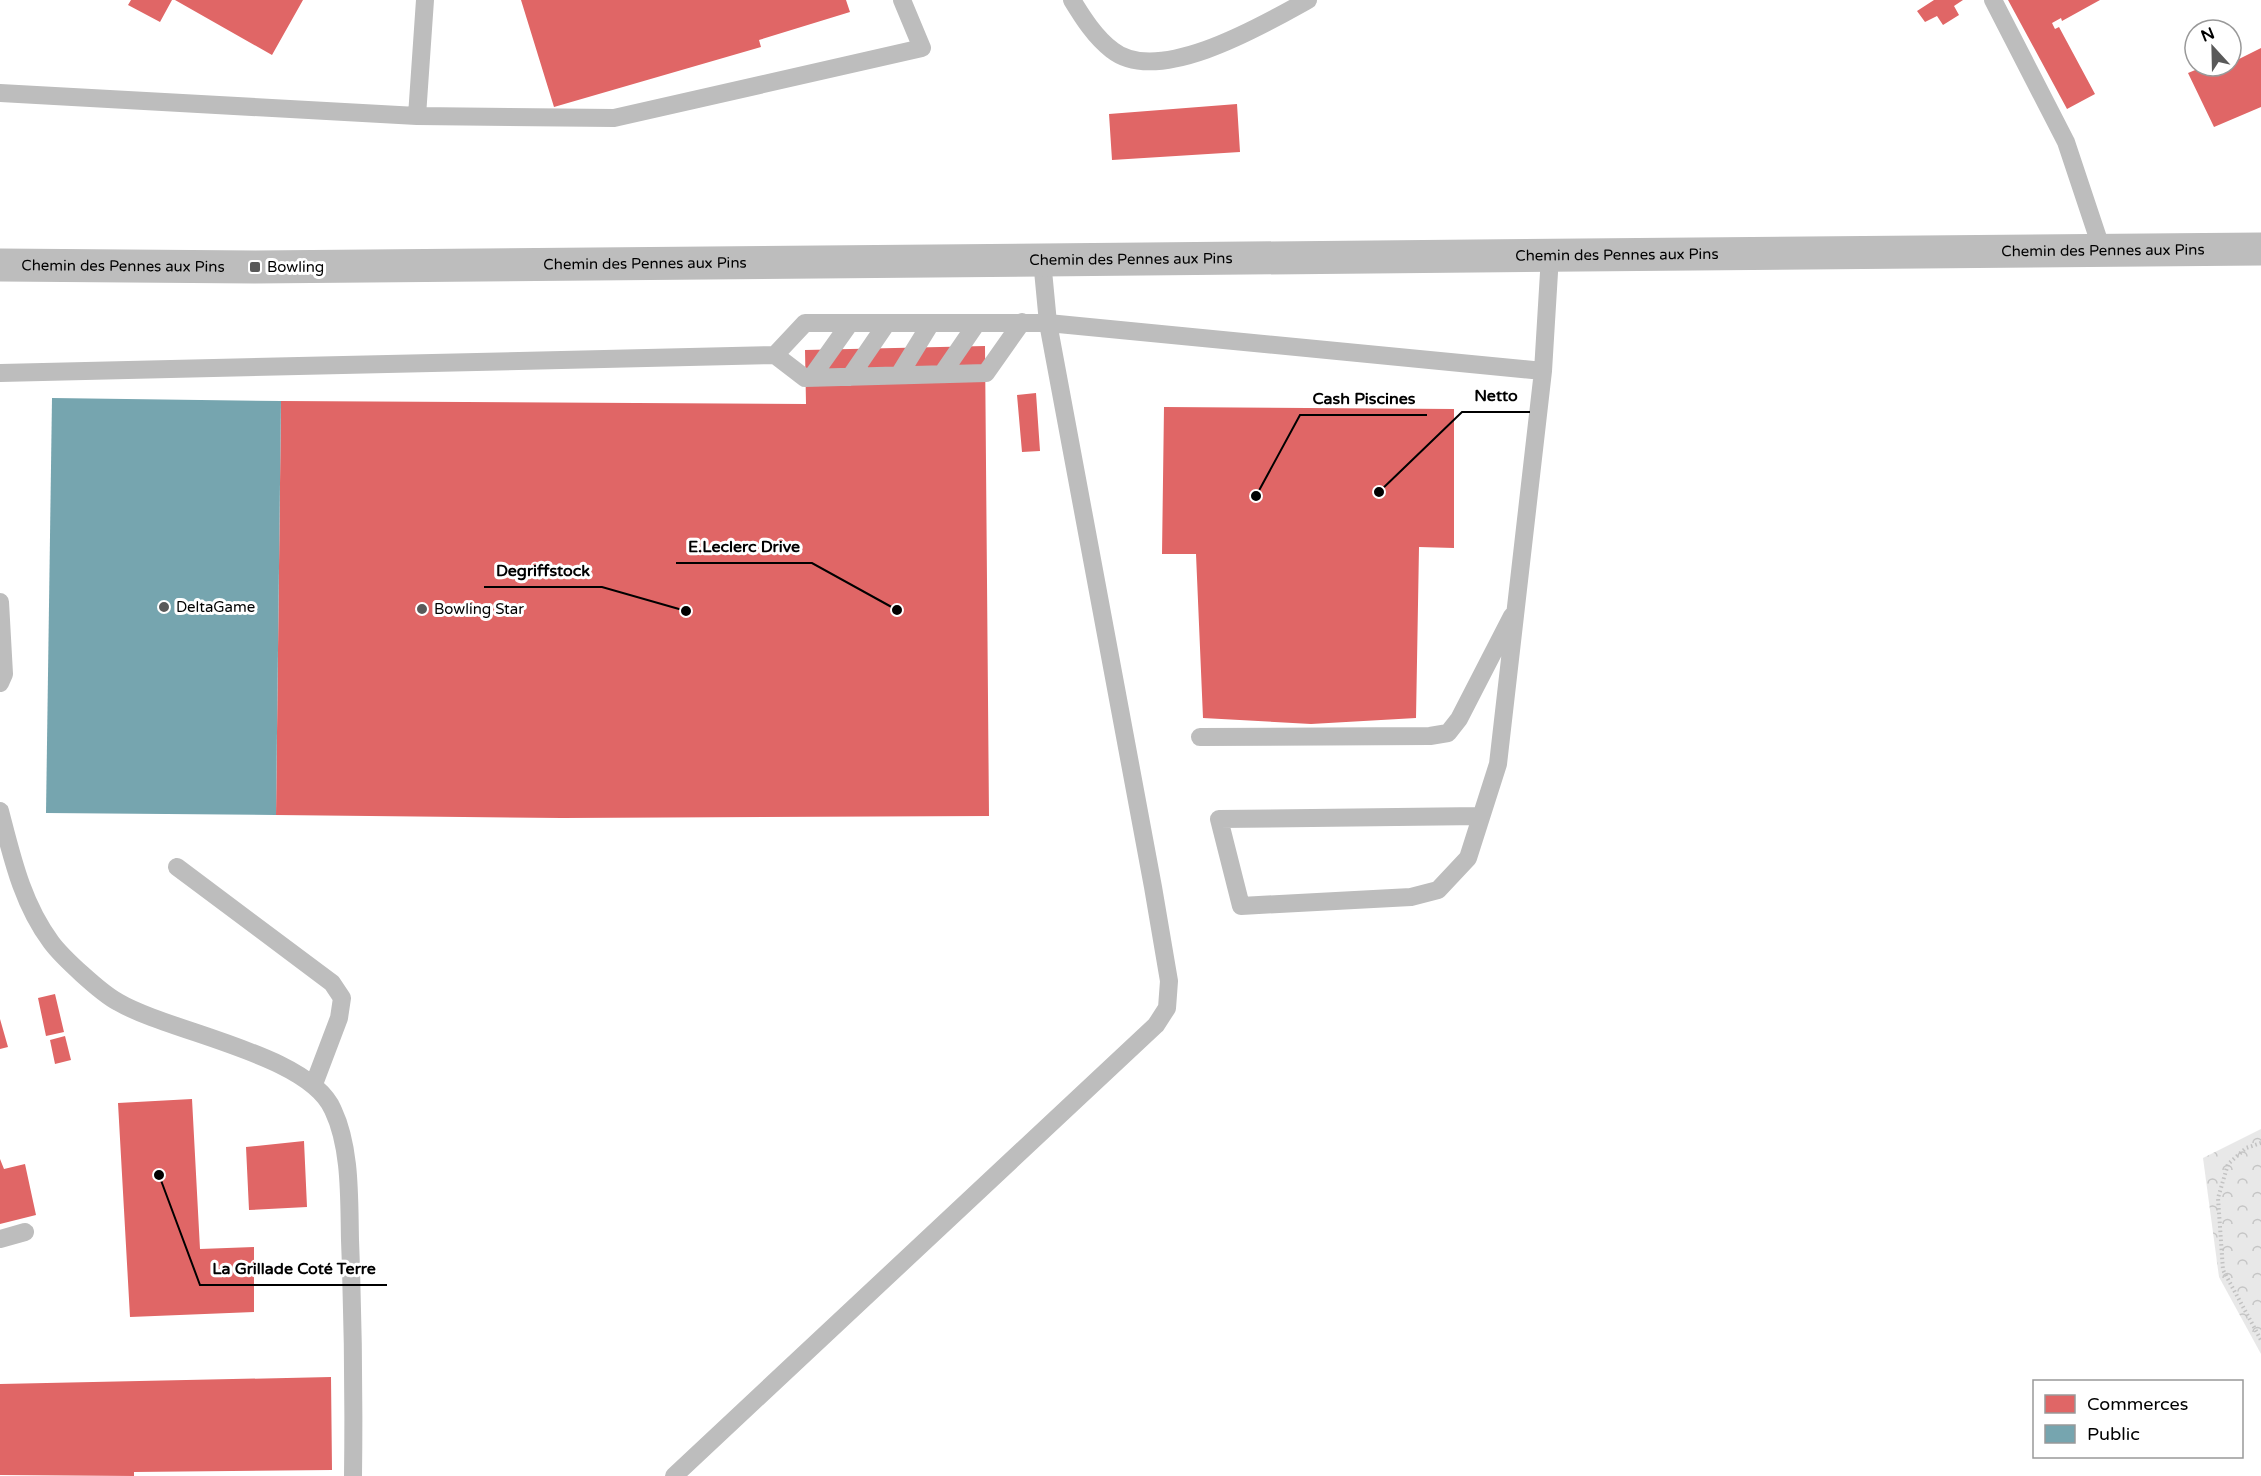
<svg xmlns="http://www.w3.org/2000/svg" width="2261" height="1476" font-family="'Varela Round',sans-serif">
<defs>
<pattern id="forest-crowns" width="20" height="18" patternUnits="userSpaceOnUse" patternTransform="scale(1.5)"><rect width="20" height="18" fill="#e8e8e8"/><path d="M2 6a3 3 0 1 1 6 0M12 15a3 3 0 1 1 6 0" fill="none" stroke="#c5c5c5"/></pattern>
</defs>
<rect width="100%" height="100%" fill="#fff"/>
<!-- forest -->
<path fill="url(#forest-crowns)" d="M2261,1129V1354L2219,1277L2203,1158Z"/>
<!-- shops -->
<path fill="#e06666" d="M131,0H172L160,22L128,5Z
M175,0H303L272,55Z
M521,0H846L850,12L759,40L761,47L554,107Z
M1934,0H1963L1954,6L1959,15L1943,25L1937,16L1925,22L1917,11Z
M2008,0H2100L2062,21L2061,18L2052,23L2055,29L2059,27L2095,94L2067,109Z
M2261,48V107L2214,127L2188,73L2205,66H2231V63Z
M1237,104L1240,152L1112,160L1109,114Z
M985,346L989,816L562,818L276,815L281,401L806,404L805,350Z
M1036,393L1040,451L1022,452L1017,395Z
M1164,407L1454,409V548L1419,547L1416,718L1311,724L1203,718L1196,554H1162Z
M55,994L64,1032L46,1036L38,998Z
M0,1019L8,1047L0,1049Z
M65,1036L71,1060L55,1064L50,1040Z
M192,1099L200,1249L254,1247V1312L130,1317L118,1103Z
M304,1141L307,1207L249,1210L246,1147Z
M0,1159L4,1169L25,1164L36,1215L0,1224Z
M331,1377L332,1470L134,1472V1476L0,1475V1384Z"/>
<!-- public -->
<path fill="#76a5af" d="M52,398L281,401L276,815L46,813Z"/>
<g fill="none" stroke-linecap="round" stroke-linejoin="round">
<!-- path -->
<path stroke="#c2c2c2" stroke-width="4" stroke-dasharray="1.5 3" stroke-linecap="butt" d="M2261,1143L2246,1148L2228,1164L2218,1198L2223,1270L2261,1340"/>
<!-- service -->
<path stroke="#bdbdbd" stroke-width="18" d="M1072,0C1083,18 1095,37 1112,50C1158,87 1265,24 1308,0
M1993,0L2066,142L2102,250
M0,93L417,116L425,0
M417,116L614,118L922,48L902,0
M775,355L805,378L986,373L1022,322
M0,373L775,355L805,323H1048L1543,371L1550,256
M942,374L977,323
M899,375L931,323
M850,377L887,323
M811,378L850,323
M0,602L4,674L0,683
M1200,737L1430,736L1448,733L1459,719L1512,616
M0,811C12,857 22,903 51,942C62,957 101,993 118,1002C171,1033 309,1054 333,1110C351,1148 349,1199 350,1240C353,1319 354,1397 353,1476
M1481,816L1219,819L1241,906L1411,897L1438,890L1468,858L1498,764L1543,371
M177,867L332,983L342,998L339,1018L314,1084
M0,1239L25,1232
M674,1476L1156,1025L1167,1008L1169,981L1153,887L1048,323L1042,260"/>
<!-- minor -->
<path stroke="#bdbdbd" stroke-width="33" id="s1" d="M0,265L255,267L2261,249"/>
</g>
<!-- markers -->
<g fill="#595959" stroke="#fff" stroke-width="2">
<rect x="249" y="261" width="12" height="12" rx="3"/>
<circle cx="164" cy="607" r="6"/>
<circle cx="422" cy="609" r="6"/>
</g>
<g text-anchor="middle" stroke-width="6" stroke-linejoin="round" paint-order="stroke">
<!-- street labels -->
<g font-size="15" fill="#000" stroke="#fff">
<text dy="5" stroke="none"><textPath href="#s1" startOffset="2103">Chemin des Pennes aux Pins</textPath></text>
<text dy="5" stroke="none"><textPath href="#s1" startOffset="1617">Chemin des Pennes aux Pins</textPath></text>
<text dy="5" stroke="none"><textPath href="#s1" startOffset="1131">Chemin des Pennes aux Pins</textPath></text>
<text dy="5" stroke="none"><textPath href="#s1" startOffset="645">Chemin des Pennes aux Pins</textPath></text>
<text dy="5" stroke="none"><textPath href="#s1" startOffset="123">Chemin des Pennes aux Pins</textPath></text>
</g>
<!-- poi labels -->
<g font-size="15" fill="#000" stroke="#fff" text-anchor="start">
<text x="267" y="272">Bowling</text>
<text x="176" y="612">DeltaGame</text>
<text x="434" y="614">Bowling Star</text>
</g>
</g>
<!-- callouts -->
<path fill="none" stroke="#000" stroke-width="2" d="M1379 492L1462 412H1530M1256 496L1300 415H1427M897 610L812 563H676M686 611L602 587H484M159 1175L200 1285H387"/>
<g fill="#000" stroke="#fff" stroke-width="2">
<circle cx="1379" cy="492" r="6"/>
<circle cx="1256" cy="496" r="6"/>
<circle cx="897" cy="610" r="6"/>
<circle cx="686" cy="611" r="6"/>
<circle cx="159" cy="1175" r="6"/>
</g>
<g font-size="16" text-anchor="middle" font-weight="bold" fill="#000" stroke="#fff" stroke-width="6" stroke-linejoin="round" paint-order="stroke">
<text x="1496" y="401">Netto</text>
<text x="1364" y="404">Cash Piscines</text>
<text x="744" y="552">E.Leclerc Drive</text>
<text x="543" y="576">Degriffstock</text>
<text x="294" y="1274">La Grillade Coté Terre</text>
</g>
<!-- legend -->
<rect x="2033" y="1380" width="210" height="78" fill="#ffffff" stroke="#999999" stroke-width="1.5"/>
<rect x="2045" y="1395" width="30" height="18" fill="#e06666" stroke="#999999" stroke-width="1.5"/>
<text x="2087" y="1410" font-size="18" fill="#000000">Commerces</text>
<rect x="2045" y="1425" width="30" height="18" fill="#76a5af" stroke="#999999" stroke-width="1.5"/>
<text x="2087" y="1440" font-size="18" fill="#000000">Public</text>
<!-- north arrow -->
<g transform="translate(2213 48) rotate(338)"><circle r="28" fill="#ffffff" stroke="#999999" stroke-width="1.5"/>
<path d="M0-4.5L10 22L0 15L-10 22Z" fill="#595959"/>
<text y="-9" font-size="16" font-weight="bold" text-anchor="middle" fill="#000000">N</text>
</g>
</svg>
